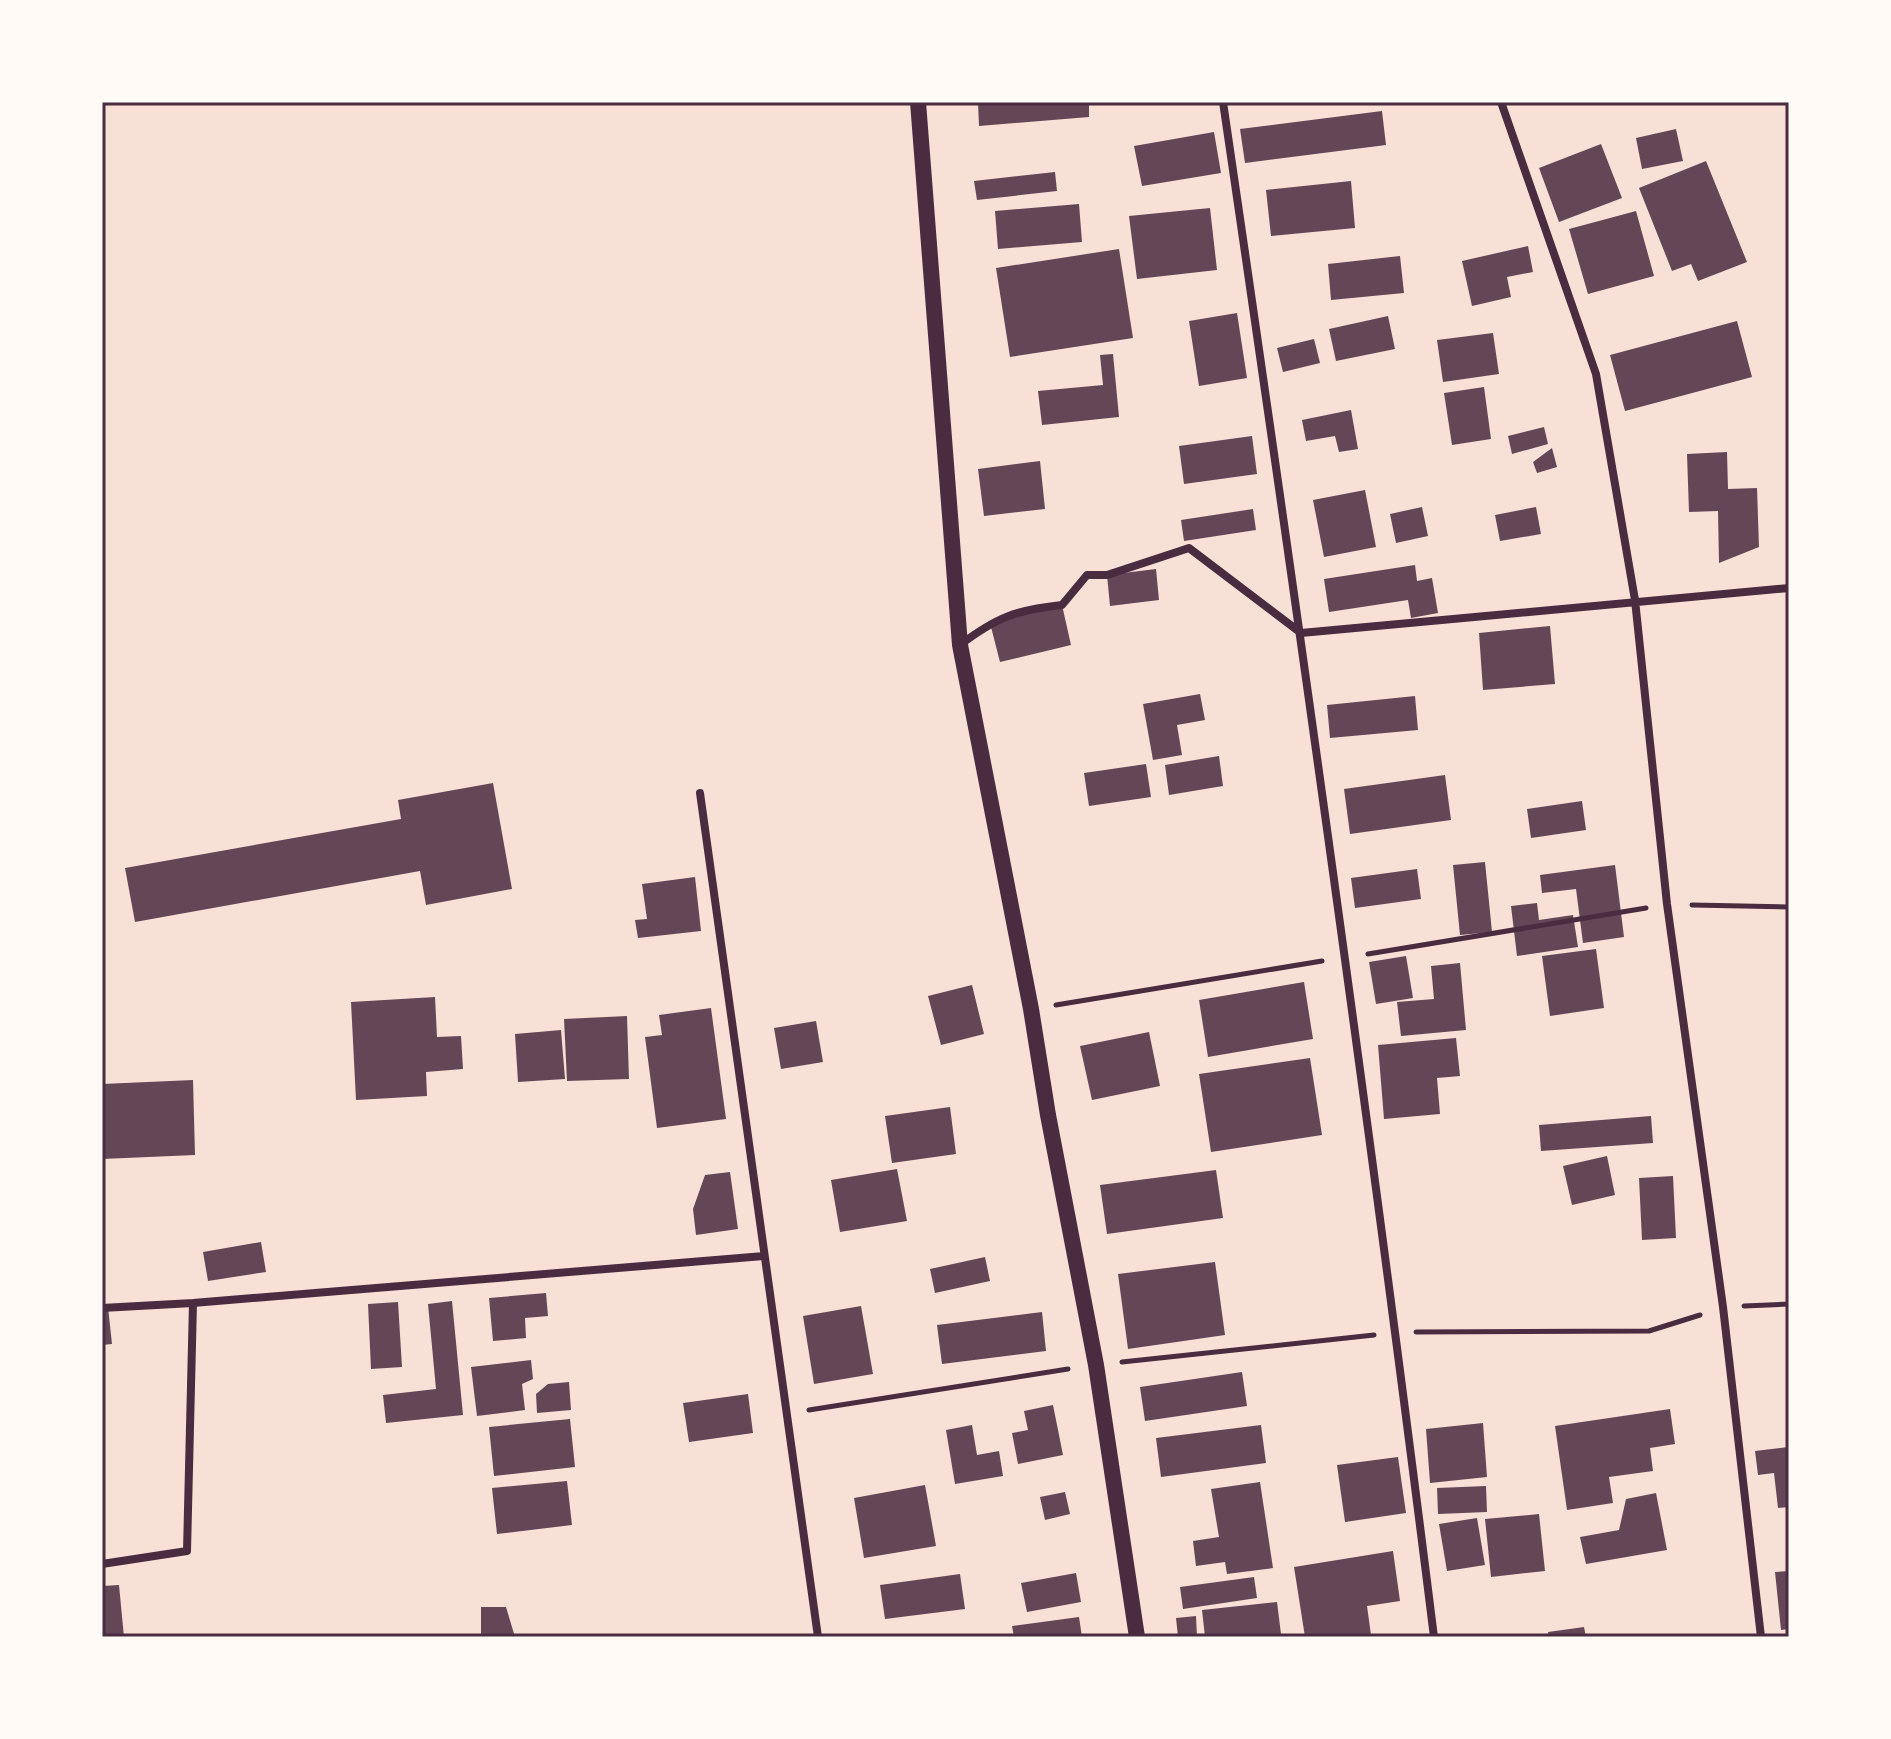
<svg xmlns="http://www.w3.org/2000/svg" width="1891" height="1739" font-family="'Work Sans',sans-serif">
<rect width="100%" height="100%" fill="#f7e1d7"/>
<!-- building -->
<path fill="#644757" d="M978,102H1089V117L979,126Z
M1382,111L1386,145L1245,163L1240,129Z
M1676,129L1683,161L1642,169L1636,138Z
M1214,132L1221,173L1142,186L1134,146Z
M1601,144L1622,198L1559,222L1539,168Z
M1706,161L1747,262L1698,281L1691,264L1672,271L1639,188Z
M1055,172L1057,191L977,200L974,181Z
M1351,181L1355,228L1271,236L1266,190Z
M1079,204L1082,242L998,249L995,211Z
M1210,208L1217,270L1137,279L1129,216Z
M1636,211L1654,276L1588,294L1569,229Z
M1528,246L1533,272L1507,277L1511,297L1472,306L1462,261Z
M1119,249L1133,338L1010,357L996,268Z
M1400,256L1404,293L1331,300L1328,264Z
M1237,313L1247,378L1199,386L1189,321Z
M1388,316L1395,349L1336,361L1329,329Z
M1737,321L1752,377L1625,411L1610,355Z
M1493,333L1499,374L1443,382L1437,340Z
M1314,339L1320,363L1283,372L1277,348Z
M1113,354L1119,417L1042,425L1038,391L1103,385L1100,355Z
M1484,387L1491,439L1452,445L1444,393Z
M1351,410L1358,449L1339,452L1335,436L1306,441L1302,420Z
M1544,427L1548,444L1512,454L1508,436Z
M1252,436L1257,474L1184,484L1179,446Z
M1552,448L1557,467L1537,473L1533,462Z
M1727,452L1728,489L1757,488L1759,547L1719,563L1718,511L1689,512L1687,454Z
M1040,461L1045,509L984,516L978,469Z
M1365,490L1376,547L1324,557L1313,500Z
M1422,507L1428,536L1396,543L1390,514Z
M1536,507L1541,534L1500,541L1495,515Z
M1253,509L1256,530L1184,541L1181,520Z
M1415,565L1417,581L1432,578L1438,613L1411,618L1408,600L1329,612L1324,579Z
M1156,569L1159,600L1110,606L1107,575Z
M1062,605L1071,645L1000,662L990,623Z
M1550,626L1555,684L1483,690L1479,633Z
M1200,694L1205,720L1177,725L1182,755L1153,760L1143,704Z
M1415,696L1418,730L1330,738L1327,705Z
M1219,756L1223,786L1169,795L1165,765Z
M1146,764L1151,797L1089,806L1084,773Z
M1445,775L1451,820L1350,834L1344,789Z
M493,783L512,889L426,905L420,871L135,922L125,868L401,819L398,800Z
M1582,801L1586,830L1531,838L1527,809Z
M1485,862L1492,932L1460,935L1453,865Z
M1615,865L1624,937L1583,943L1576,889L1542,893L1540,875Z
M1417,869L1421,899L1355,908L1351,878Z
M695,877L701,931L638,938L635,920L647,919L642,884Z
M1537,903L1539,920L1573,915L1578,947L1517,956L1511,906Z
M1596,949L1604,1008L1550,1016L1542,956Z
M1406,956L1413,998L1376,1004L1369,962Z
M1460,963L1466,1030L1401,1036L1397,1002L1434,999L1431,966Z
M1304,982L1313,1039L1208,1057L1199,1000Z
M972,985L984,1034L941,1045L928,996Z
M435,997L437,1037L461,1036L463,1069L426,1072L427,1096L356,1100L351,1002Z
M711,1008L726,1119L657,1128L645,1037L662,1035L659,1015Z
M627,1016L629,1079L567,1081L564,1019Z
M816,1021L823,1062L781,1069L774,1028Z
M561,1030L565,1079L518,1082L515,1034Z
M1149,1032L1160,1086L1092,1100L1080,1046Z
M1456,1038L1460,1076L1437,1078L1440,1114L1384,1119L1378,1045Z
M1310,1058L1322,1135L1211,1152L1199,1074Z
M193,1080L195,1155L102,1159V1084Z
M950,1107L956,1154L892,1163L885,1116Z
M1651,1116L1653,1143L1541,1151L1539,1125Z
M1607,1156L1615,1195L1572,1205L1563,1166Z
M897,1169L907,1221L840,1232L831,1180Z
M1216,1170L1223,1218L1107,1234L1100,1185Z
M730,1172L738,1229L696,1235L693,1209L705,1175Z
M1673,1176L1676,1238L1642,1240L1639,1178Z
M261,1242L266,1272L208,1281L203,1252Z
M985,1257L990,1281L935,1293L930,1269Z
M1215,1262L1225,1335L1128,1349L1118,1274Z
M546,1293L548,1316L525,1318L526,1338L493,1341L489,1298Z
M452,1301L463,1415L386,1423L383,1395L436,1389L428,1304Z
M398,1302L402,1367L371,1369L368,1304Z
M861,1306L873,1374L814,1384L803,1316Z
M108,1307L112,1344L102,1345V1308Z
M1042,1312L1046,1351L942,1364L937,1325Z
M531,1360L533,1379L522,1384L525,1410L477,1416L471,1367Z
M1242,1372L1247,1406L1145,1421L1140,1387Z
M569,1382L571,1410L537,1413L536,1394L548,1384Z
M748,1394L753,1433L689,1442L683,1403Z
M1053,1405L1063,1455L1018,1464L1012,1433L1028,1430L1024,1411Z
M1670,1409L1675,1444L1650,1448L1653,1471L1609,1477L1613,1503L1567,1510L1555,1426Z
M570,1419L575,1467L494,1476L489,1427Z
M1483,1423L1487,1477L1430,1483L1426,1429Z
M972,1425L977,1455L999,1451L1003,1476L955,1484L946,1430Z
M1261,1425L1266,1463L1161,1477L1156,1438Z
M1789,1447V1507L1778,1508L1774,1473L1758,1475L1755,1451Z
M1398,1457L1406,1513L1345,1522L1337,1465Z
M567,1481L572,1525L497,1534L492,1488Z
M1260,1482L1273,1568L1227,1574L1225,1562L1196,1566L1193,1541L1219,1537L1211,1489Z
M925,1485L936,1546L864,1558L854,1498Z
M1486,1486L1487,1512L1438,1514L1437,1488Z
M1065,1492L1070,1514L1045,1520L1040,1497Z
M1656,1493L1667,1550L1586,1564L1580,1537L1619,1530L1626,1499Z
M1539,1514L1545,1571L1491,1577L1485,1519Z
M1477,1518L1485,1565L1447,1571L1439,1524Z
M1393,1551L1400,1601L1367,1606L1371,1635L1305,1637L1294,1567Z
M1789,1571V1629L1781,1630L1775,1572Z
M1076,1573L1081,1602L1027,1612L1021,1583Z
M960,1574L965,1609L885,1619L880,1585Z
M1254,1577L1257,1598L1183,1609L1180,1587Z
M119,1585L124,1637H102V1586Z
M1277,1602L1281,1634L1253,1637H1205L1202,1610Z
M481,1607H506L515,1637H481Z
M1196,1616L1197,1637H1178L1176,1618Z
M1079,1617L1082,1637H1014L1012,1626Z
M1584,1627L1586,1637H1549L1548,1632Z"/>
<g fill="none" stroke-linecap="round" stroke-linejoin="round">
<!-- path -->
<path stroke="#4a2c40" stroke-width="5" d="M1692,905L1789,907
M1368,954L1646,908
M1056,1005L1322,961
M1744,1306L1789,1304
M1416,1332L1649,1331L1700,1315
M1122,1362L1374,1335
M809,1410L1068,1369"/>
<!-- minor -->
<path stroke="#4a2c40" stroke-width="8" d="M1223,102C1298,613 1370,1124 1434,1637
M1501,102L1596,374L1635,600L1667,904L1723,1307L1761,1637
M960,645C997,617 1016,610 1062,605L1087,575H1107L1189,548L1301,633L1789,588
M700,793L818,1637
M102,1308L193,1303L764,1256
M102,1564L187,1551L193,1303"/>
<!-- secondary -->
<path stroke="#4a2c40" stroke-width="16" d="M918,102L960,645L1031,1009L1048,1115L1096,1365L1137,1637"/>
</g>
<!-- border -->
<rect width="1891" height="1739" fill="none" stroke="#fffaf5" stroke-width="208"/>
<rect x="104" y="104" width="1683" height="1531" fill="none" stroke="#4a2c40" stroke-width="3"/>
</svg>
